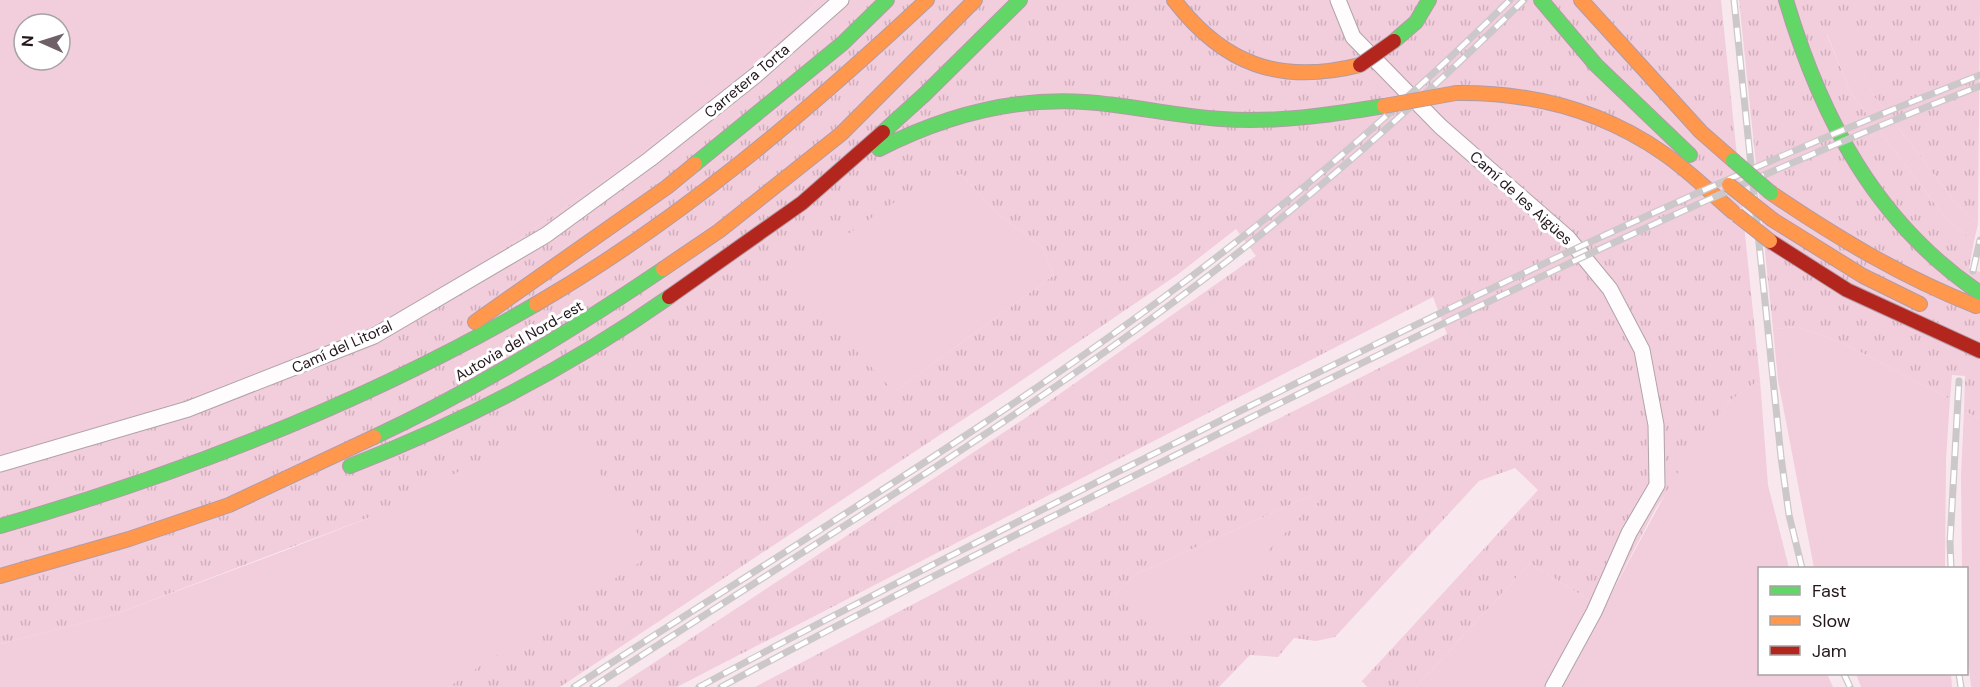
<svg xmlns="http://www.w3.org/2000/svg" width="1980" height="687" font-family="'DM Sans',sans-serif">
<defs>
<pattern id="grass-tufts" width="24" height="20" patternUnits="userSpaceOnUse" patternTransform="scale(1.5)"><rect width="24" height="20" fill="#f2cddc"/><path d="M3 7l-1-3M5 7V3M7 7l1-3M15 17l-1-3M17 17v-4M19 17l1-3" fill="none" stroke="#cfafbc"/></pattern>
</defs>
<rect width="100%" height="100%" fill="#f8e8ee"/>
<!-- grass -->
<path fill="url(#grass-tufts)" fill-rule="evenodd" d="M819,0H1721L1760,380L1728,402L1656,508L1603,609L1530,563L1416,687H1367L1362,681L1538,490L1515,468L1479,481L1335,637L1316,641L1294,638L1278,657L1250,655L1219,687H755L1009,554L1447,334L1433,297L677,687H617L1024,419L1256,256L1236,229L1177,275L1006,391L560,687H448L487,661L373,516L113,615L0,644V455L131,419L346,341L461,278L620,170L741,76ZM961,174L998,214L1042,247L1054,275L894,392ZM1312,495L1318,502L1306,511L1114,595L1135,575Z
M1739,0H1980L1978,224L1954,201L1873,95L1844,26L1827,35L1851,93L1947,220L1974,241L1969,268L1980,272V419L1964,411L1965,376L1952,375L1950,399L1843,343L1798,327L1773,329Z"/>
<!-- garden -->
<path fill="#f2cddc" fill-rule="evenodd" d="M0,0H819L741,76L620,170L461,278L346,341L131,419L0,455ZM24,24H60V60H24Z
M1844,25L1873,95L1954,201L1978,224L1974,241L1947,220L1851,93L1827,34Z
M961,174L998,214L1042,247L1054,275L894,392L791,278L819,254L915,188Z
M1798,327L1843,343L1950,399L1946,459L1945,568H1814L1778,380L1773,329Z
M1760,380L1768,485L1789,568H1760V674H1827L1833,687H1416L1530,563L1603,609L1674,478L1728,402Z
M1964,411L1980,419V687H1971L1966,643V568H1962L1961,476Z
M571,427L651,555L448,687H0V644L113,615L284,551L373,516L516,442Z
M1312,495L1319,502L1306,511L1176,647L1114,595L1135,575Z
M1856,674H1951L1952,687H1861Z"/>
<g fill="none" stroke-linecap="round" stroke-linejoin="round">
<defs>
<path id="street" d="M1338,0L1353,37L1440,126L1568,238L1610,289L1642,350L1656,425L1657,485L1629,533L1594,612L1553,687
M0,464L188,409L374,336L546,235L650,159L756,75L841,0"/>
<path id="fast" d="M1541,0L1596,65L1690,155
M1786,0C1821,118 1876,223 1980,293
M1394,41L1416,22L1429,0
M883,132L925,94L1020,0
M879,149C944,116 1012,97 1085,102C1130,105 1175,116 1221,119C1276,123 1330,115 1384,106
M695,164L843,43L887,0
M374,437C475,390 570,332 663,269
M350,466C461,423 571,366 669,297
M0,526C185,473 369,401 536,304"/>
<path id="slow" d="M1174,0C1224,65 1280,85 1360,65
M1581,0L1701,132L1733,160
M1456,93C1531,92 1601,110 1663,153C1688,170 1710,192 1733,212
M1771,193C1836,237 1902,277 1976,306
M1773,220L1863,276L1920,304
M663,269L719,231L841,134L975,0
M536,304C679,221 806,113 927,0
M475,322L667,187L695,164
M0,576L129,539L229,505L374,437"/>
<path id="jam" d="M1770,241L1847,290L1980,351
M669,297L802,203L883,132"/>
</defs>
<!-- street casing -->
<use href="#street" stroke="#b0a3a8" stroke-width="17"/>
<!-- fast casing -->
<use href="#fast" stroke="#b19ca5" stroke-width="16"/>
<!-- slow casing -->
<use href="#slow" stroke="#b19ca5" stroke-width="16"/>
<!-- jam casing -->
<use href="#jam" stroke="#b19ca5" stroke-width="16"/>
<!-- street -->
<use href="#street" stroke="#fefcfc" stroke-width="15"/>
<!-- fast -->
<use href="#fast" stroke="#63d668" stroke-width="14"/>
<!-- slow -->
<use href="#slow" stroke="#ff974d" stroke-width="14"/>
<!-- jam -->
<use href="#jam" stroke="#b3261e" stroke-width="14"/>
<defs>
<path id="rail" d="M1734,0L1781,457L1789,515L1802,568
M1973,271L1980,240
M1951,568L1950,542L1959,381
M1844,674L1850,687
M1959,674L1961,687
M574,687C771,559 975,437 1164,297C1287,206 1401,107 1510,0
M593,687C786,561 985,442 1171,304C1296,211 1413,109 1524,0
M699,687C881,589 1067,497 1252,405C1491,287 1731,171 1980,75
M721,687C894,594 1070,508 1246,420C1487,301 1729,183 1980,86"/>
</defs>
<!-- rail casing -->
<use href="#rail" stroke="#ccc8c9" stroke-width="7"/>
<!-- rail -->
<use href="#rail" stroke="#fff" stroke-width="4.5" stroke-dasharray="14" stroke-linecap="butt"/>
<defs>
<path id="fast-bridge" d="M1733,160L1771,193"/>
<path id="slow-bridge" d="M1384,106L1456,93
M1729,185L1773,220
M1737,215L1770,241"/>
<path id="jam-bridge" d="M1360,65L1394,41"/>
</defs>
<!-- fast-bridge casing -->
<use href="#fast-bridge" stroke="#b19ca5" stroke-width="16" stroke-linecap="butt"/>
<!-- slow-bridge casing -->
<use href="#slow-bridge" stroke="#b19ca5" stroke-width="16" stroke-linecap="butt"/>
<!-- jam-bridge casing -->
<use href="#jam-bridge" stroke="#b19ca5" stroke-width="16" stroke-linecap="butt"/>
<!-- fast-bridge -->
<use href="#fast-bridge" stroke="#63d668" stroke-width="14"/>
<!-- slow-bridge -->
<use href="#slow-bridge" stroke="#ff974d" stroke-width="14"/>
<!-- jam-bridge -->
<use href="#jam-bridge" stroke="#b3261e" stroke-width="14"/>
</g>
<g text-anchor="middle" stroke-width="6" stroke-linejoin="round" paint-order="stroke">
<!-- street labels -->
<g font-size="15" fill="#23171c" stroke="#fff">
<text transform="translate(747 81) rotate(-40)" y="5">Carretera Torta</text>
<text transform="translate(1521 198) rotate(42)" y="5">Camí de les Aigües</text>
<text transform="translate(519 341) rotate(-30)" y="5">Autovia del Nord-est</text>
<text transform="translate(342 347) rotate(-24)" y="5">Camí del Litoral</text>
</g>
</g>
<!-- legend -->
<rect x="1758" y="567" width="210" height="108" fill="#ffffff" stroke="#a7a2a4" stroke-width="1.5"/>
<rect x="1770" y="586" width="30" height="9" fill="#63d668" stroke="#a7a2a4" stroke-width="1.5"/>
<text x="1812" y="597" font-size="18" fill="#23171c">Fast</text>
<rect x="1770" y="616" width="30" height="9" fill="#ff974d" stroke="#a7a2a4" stroke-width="1.5"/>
<text x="1812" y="627" font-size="18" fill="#23171c">Slow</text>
<rect x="1770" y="646" width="30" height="9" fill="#b3261e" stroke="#a7a2a4" stroke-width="1.5"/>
<text x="1812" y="657" font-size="18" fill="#23171c">Jam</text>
<!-- north arrow -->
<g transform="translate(42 42) rotate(273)"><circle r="28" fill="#ffffff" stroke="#a7a2a4" stroke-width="1.5"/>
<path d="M0-4.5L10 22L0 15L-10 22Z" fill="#6e6066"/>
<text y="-9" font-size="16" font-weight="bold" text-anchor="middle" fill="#23171c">N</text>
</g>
</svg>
